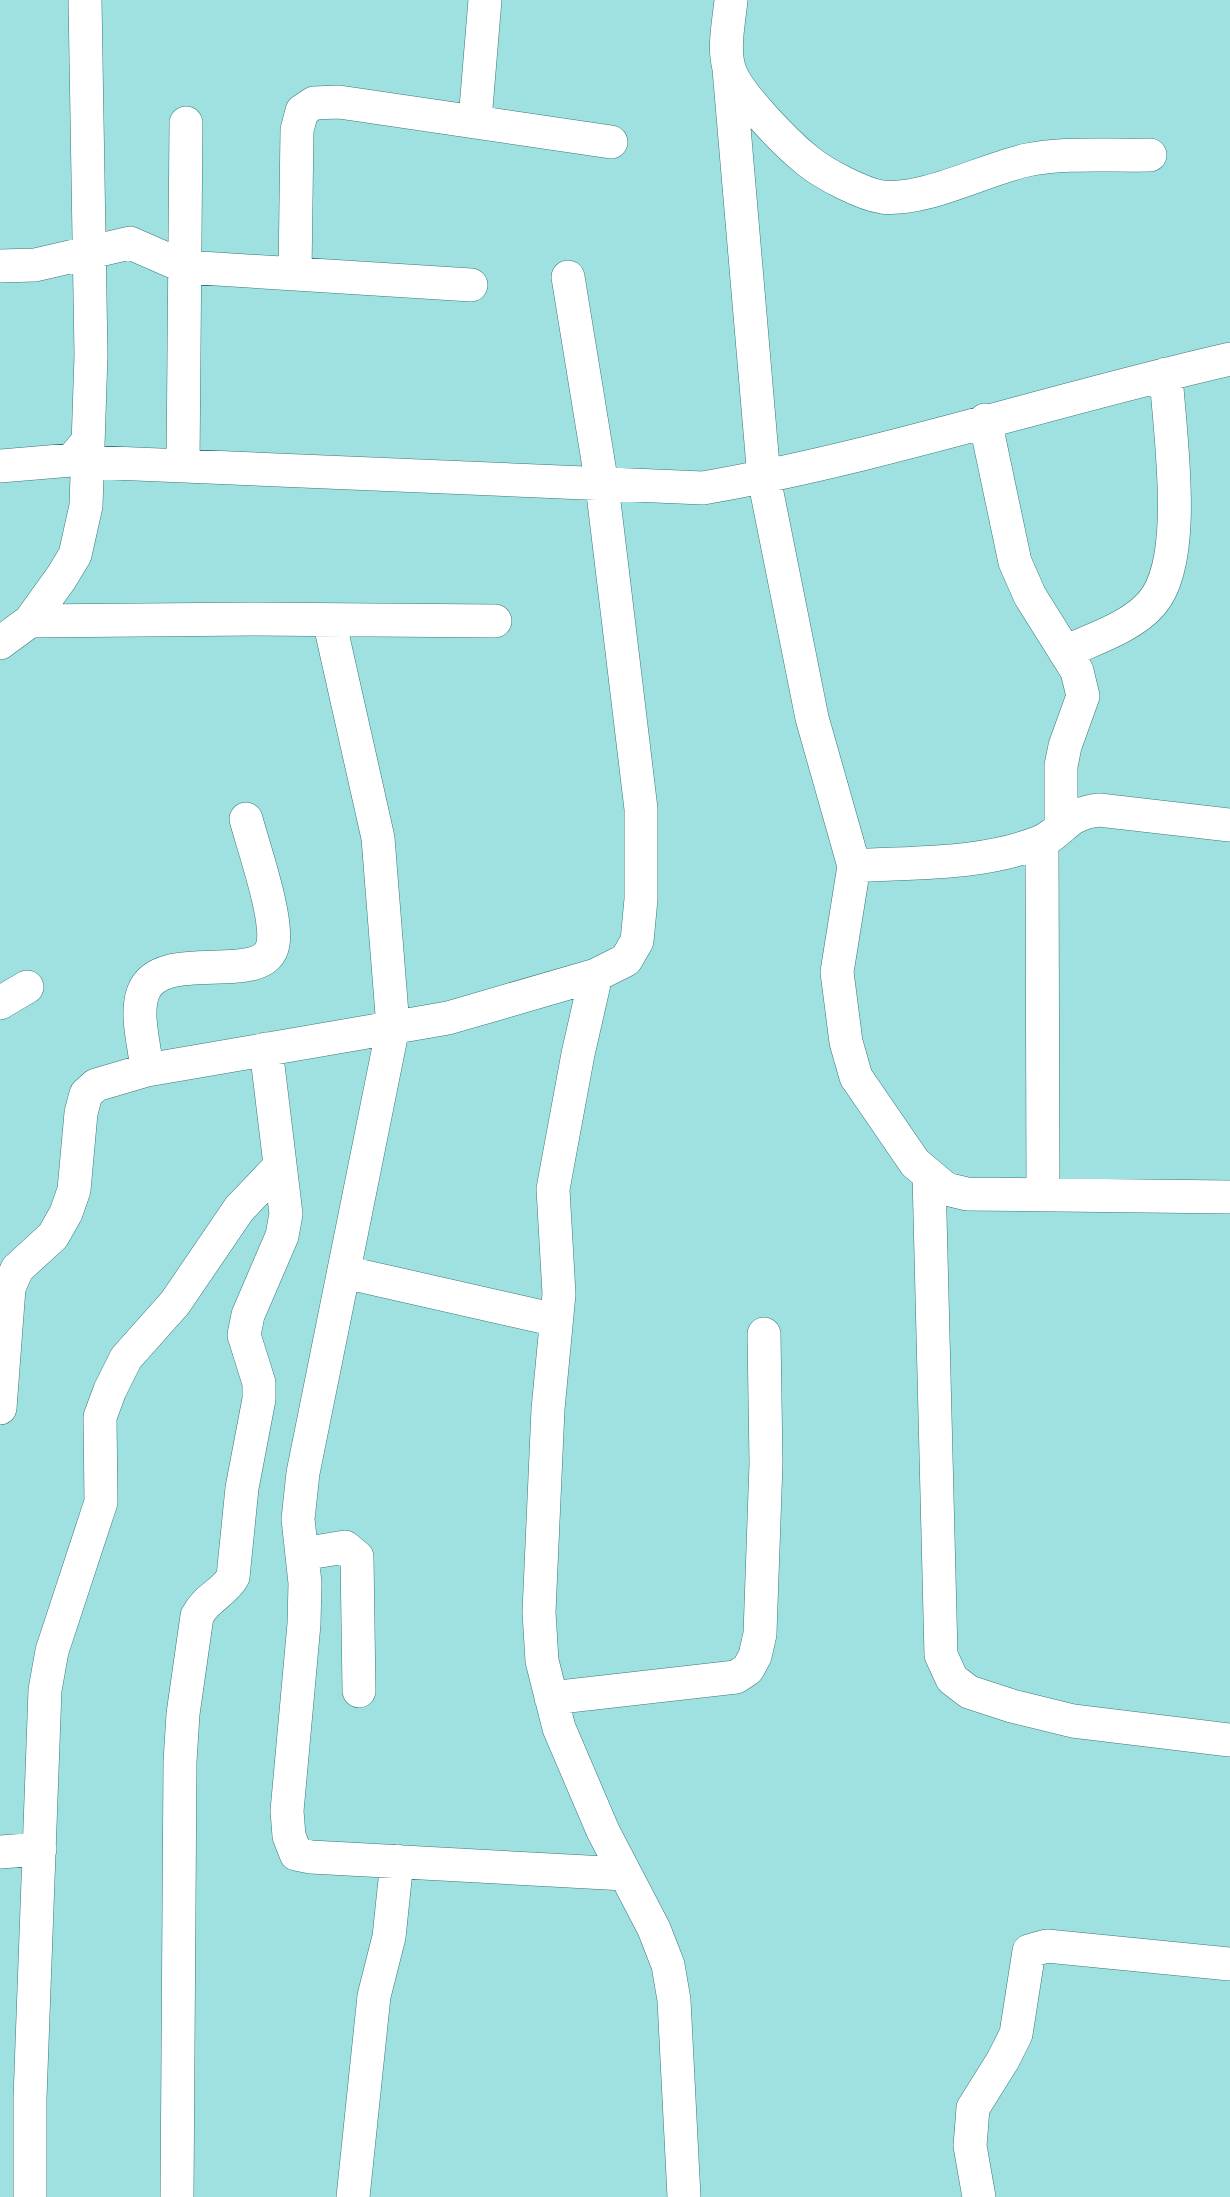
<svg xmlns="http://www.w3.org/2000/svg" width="1230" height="2197" font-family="'Alegreya Sans',sans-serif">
<rect width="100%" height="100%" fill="#9fe0e0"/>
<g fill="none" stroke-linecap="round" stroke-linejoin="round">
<defs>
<path id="minor" d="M731,0C729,22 723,47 729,68C735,92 788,145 808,161C824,174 862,194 882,197C924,202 985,169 1027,160C1067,152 1110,156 1150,155
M729,69L764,478L812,718L854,866L837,972L846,1042L856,1077L915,1163L946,1189L967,1194L1230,1197
M475,120L485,0
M0,266L35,265L130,243L185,267L471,285
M295,274L297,130L302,111L314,103L339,102L611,142
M985,420L1015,562L1030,596L1077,671L1083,696L1065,746L1061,766V826
M0,466L72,460L83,447L88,462L703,488C881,457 1054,399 1230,359
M183,466L186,123
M329,620L378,838L393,1027L303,1473L298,1519L305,1583L304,1624L287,1811L289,1836L296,1854L311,1857L625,1874
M30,621L254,619L495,621
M0,643L30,621L61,578L75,555L86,506L91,355L85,0
M1065,652C1093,639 1132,627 1152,603C1190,559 1169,430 1166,374
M1042,841L1043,1195
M854,866C915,862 982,865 1040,842C1065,831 1064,814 1099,810L1230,825
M596,975L578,1054L553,1189L559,1294L548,1409L539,1612L542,1661L559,1728L603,1831L654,1929L668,1965L674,2000L684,2197
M0,1003L27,987
M147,1070C145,1047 135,1015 143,993C160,945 265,989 273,944C278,917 254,849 246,819
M929,1175L941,1655L952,1679L969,1692L1012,1706L1073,1721L1230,1740
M344,1272L556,1320
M0,1408L9,1288L17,1269L53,1236L66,1213L74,1190L81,1113L86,1094L96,1085L147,1070L448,1018L596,975L626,960L637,941L641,899V809L602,485L568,277
M302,1554L345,1547L357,1557L359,1691
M551,1698L736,1677L748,1669L755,1656L760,1634L766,1463L764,1334
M0,1852L40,1849
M30,2197V2098L45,1690L52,1651L101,1502L100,1417L110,1390L126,1358L175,1303L239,1209L279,1167
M177,2197L180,1762L183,1714L197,1616C207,1597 223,1594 233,1577L242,1488L259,1399V1383L244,1335L248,1315L282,1236L286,1214L266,1049
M353,2197L374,1996L389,1937L397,1861
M979,2197L970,2146L973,2108L1003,2060L1016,2034L1029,1951L1047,1946L1230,1964"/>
</defs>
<!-- minor casing -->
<use href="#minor" stroke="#387878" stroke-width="34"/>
<!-- minor -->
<use href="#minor" stroke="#fff" stroke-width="33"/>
</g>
</svg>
